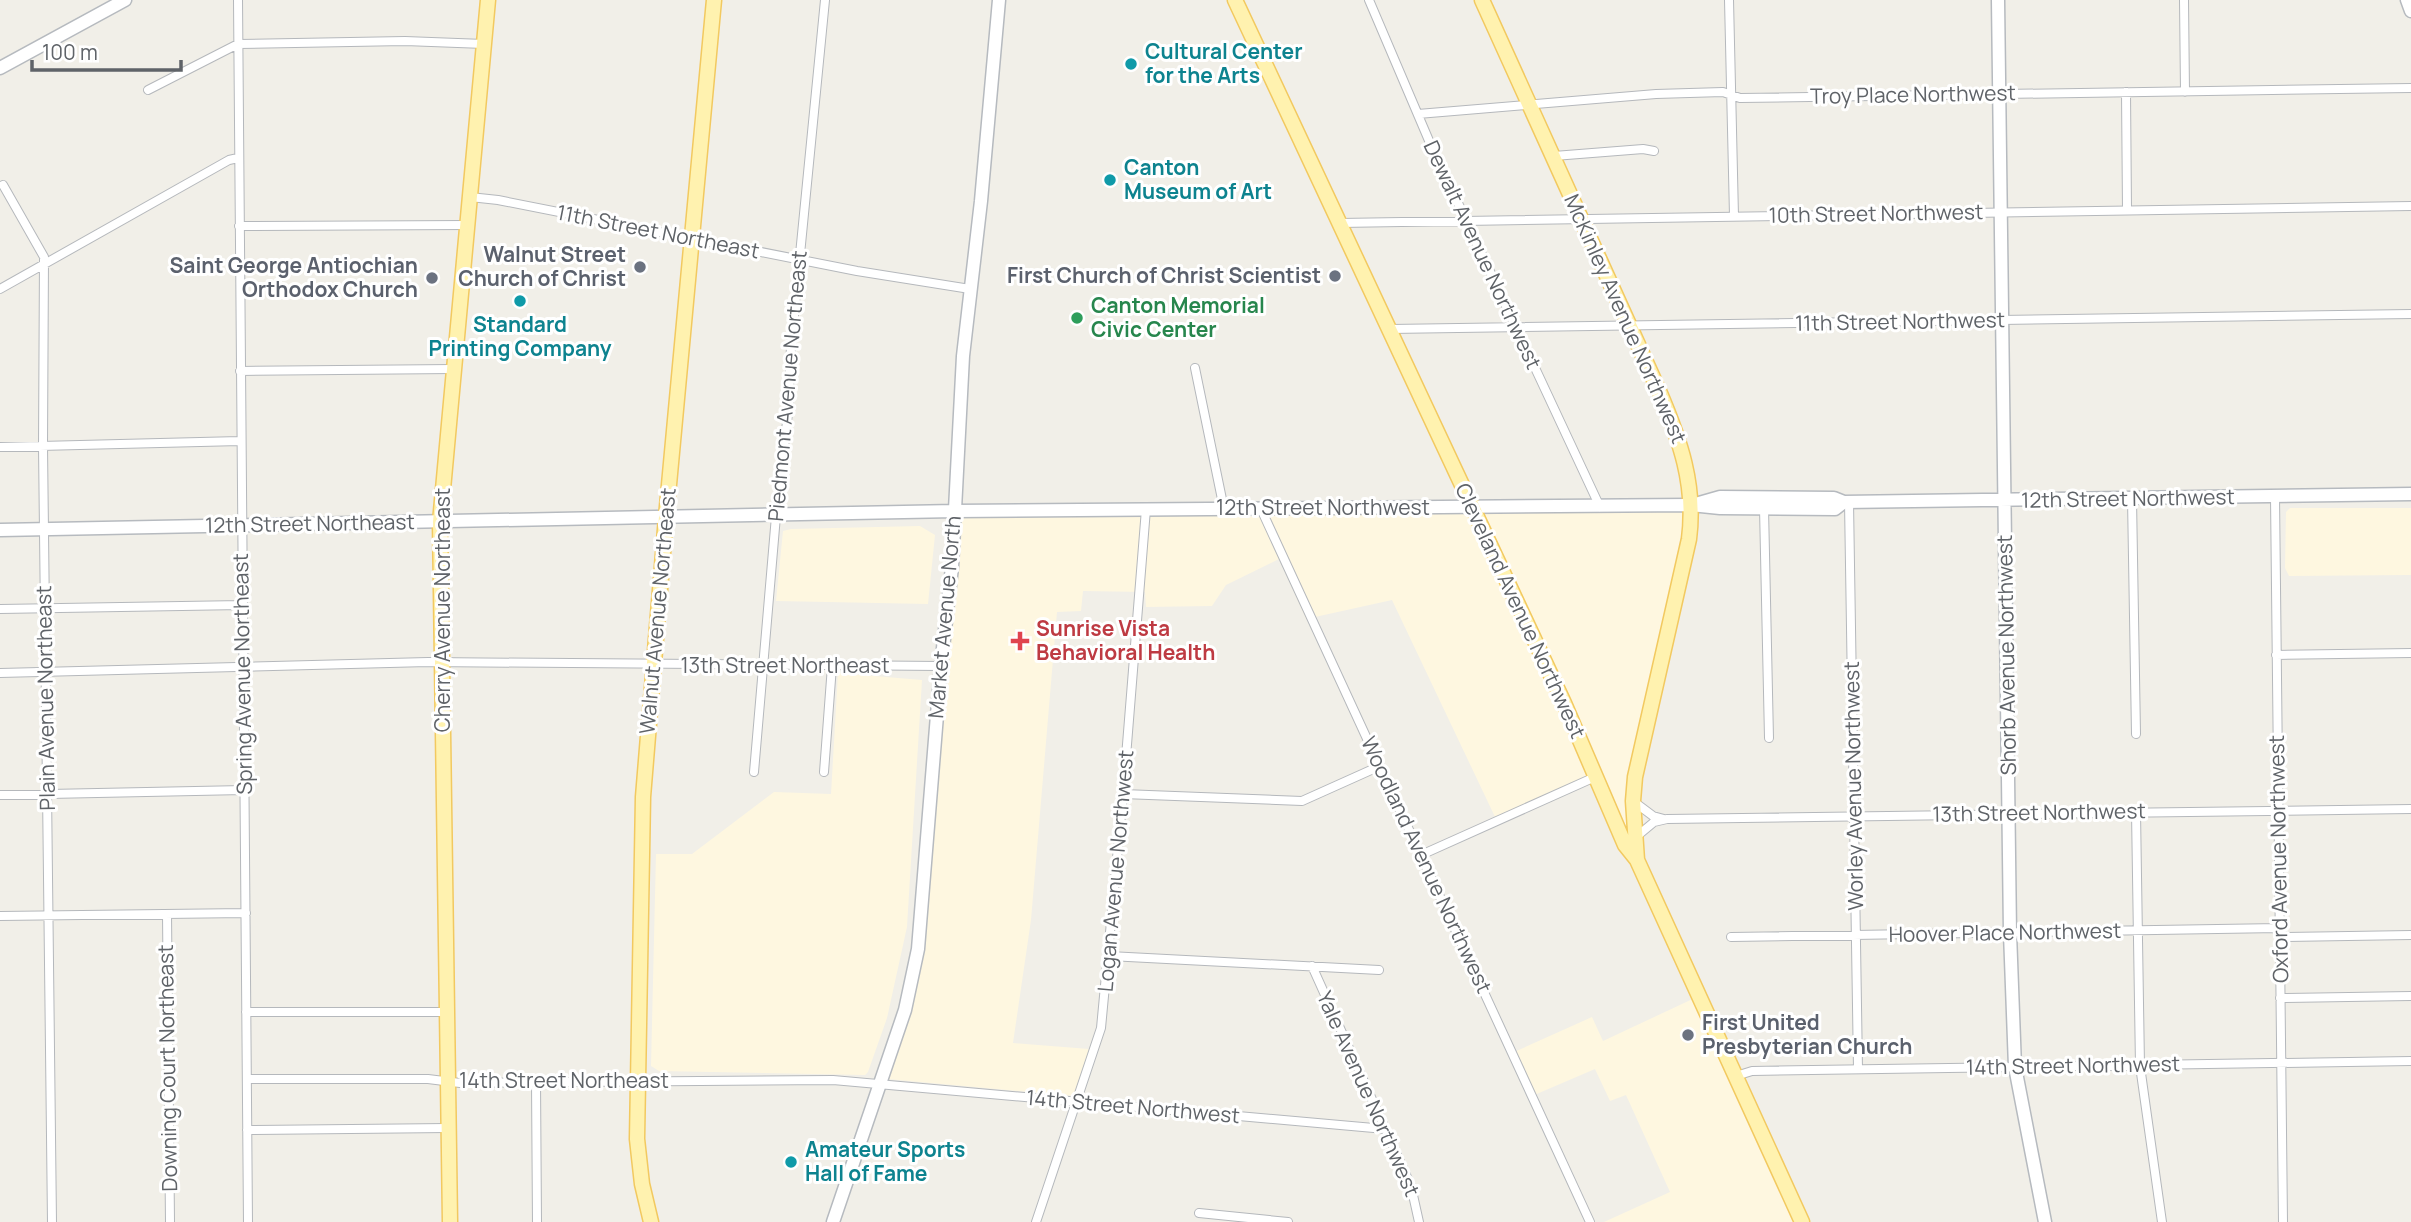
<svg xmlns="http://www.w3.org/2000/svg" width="2411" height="1222" font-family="Manrope,sans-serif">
<rect width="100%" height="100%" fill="#f1efe8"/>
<!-- commercial -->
<path fill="#fef7e0" d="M2290,508H2411V575L2289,576L2285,568L2286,512Z
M1685,512L1629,833L1623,828L1599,773L1496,819L1392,600L1306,619L1279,559L1226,585L1212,606L1146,607L1145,592L1083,591L1081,611L1057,612L1031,920L1013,1043L1089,1049L1074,1096L887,1079L917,982L960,515Z
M920,526L935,535L928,604L776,601L783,531L791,529Z
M838,673L922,680L907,927L887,1018L868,1072L865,1075L659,1071L651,1066L656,854H692L774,792L831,794Z
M1699,996L1802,1222H1604L1670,1192L1626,1095L1610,1101L1595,1069L1532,1096L1512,1053L1592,1017L1603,1041Z"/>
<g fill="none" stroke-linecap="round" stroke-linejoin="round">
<defs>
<path id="street" d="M238,0L248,1222
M1369,0L1430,143L1600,507
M1729,0L1734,216
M2184,0L2185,92
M148,90L238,44L405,41L484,44
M2126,92L2127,210
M1418,114L1656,94L1723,92L1740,98L2411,88
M1554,156L1643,149L1654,151
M3,185L44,257L43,446L52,1222
M470,197L498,200L857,271L970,289
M1340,223L2411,206
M239,226L468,225
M0,289L229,160L238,158
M1390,329L2411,314
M1195,368L1224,509
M240,371L454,369
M0,447L240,441
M2275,496L2283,1222
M2132,499L2136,734
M1849,502L1858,1069
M1764,508L1769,738
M1261,509L1590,1222
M0,609L242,605
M2276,655L2411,653
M0,673L428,662L941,666
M754,772L776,516L788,413L791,346L825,0
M824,772L832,666
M1123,794L1302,801L1380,766
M0,795L244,790
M1633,801L1653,816L1664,819
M2136,812L2140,1066L2162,1222
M1636,837L1654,822L1667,819L2411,809
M1421,855L1595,777
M167,914L170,1222
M0,916L246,913
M1731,937L2279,928
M2279,937L2411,935
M1109,956L1379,970
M1312,966L1411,1186L1419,1222
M2280,998L2411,996
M246,1012H447
M1736,1076L1752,1071L2411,1061
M247,1079H428L460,1083L833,1080L1385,1129
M536,1082L537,1222
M247,1130L448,1128
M1199,1213L1288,1222
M1036,1222L1101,1028L1123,794L1146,509"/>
<path id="secondary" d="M1998,0L2010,933L2015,1067L2045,1222
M2407,0L2411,11
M0,68L125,0
M1699,503L1720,497L1834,498L1844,502L2411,494
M0,530L955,511L1691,505L1720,508L1835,509L1844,502
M833,1222L905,1010L918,949L941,666L952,567L963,356L981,201L999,0"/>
<path id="primary" d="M1235,0L1564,703L1625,845L1637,860L1802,1222
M1482,0L1659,391C1680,440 1696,485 1689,539L1635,777L1633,801L1637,860
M450,1222L440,522L488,0
M651,1222L642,1184L637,1139L643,797L666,517L714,0"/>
</defs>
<!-- street casing -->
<use href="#street" stroke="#b5b8bc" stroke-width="10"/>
<!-- secondary casing -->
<use href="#secondary" stroke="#b6babf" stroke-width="15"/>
<!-- primary casing -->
<use href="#primary" stroke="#f2c960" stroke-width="17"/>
<!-- street -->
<use href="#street" stroke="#fff" stroke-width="8"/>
<!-- secondary -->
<use href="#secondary" stroke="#fff" stroke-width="12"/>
<!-- primary -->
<use href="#primary" stroke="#fff2af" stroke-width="14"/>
</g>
<!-- markers -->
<g fill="#0f9aa8" stroke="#fff" stroke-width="2.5">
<circle cx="1131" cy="64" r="7"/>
<circle cx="1110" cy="180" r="7"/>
<circle cx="520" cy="301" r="7"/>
<circle cx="791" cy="1162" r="7"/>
</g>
<g fill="#6b7280" stroke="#fff" stroke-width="2.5">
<circle cx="640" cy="267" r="7"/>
<circle cx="1335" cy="276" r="7"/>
<circle cx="432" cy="278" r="7"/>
<circle cx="1688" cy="1035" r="7"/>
</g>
<circle fill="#2e9e5b" stroke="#fff" stroke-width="2.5" cx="1077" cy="318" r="7"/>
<path fill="#e0444e" stroke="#fff" stroke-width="2.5" d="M1016.5 630.5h7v7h7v7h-7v7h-7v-7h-7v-7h7z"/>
<g text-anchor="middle" stroke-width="6" stroke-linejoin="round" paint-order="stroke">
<!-- culture labels -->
<g font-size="21" font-weight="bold" fill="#0d838f" stroke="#fff" text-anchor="start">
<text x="1145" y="59">Cultural Center<tspan x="1145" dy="24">for the Arts</tspan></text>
<text x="1124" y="175">Canton<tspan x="1124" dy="24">Museum of Art</tspan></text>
<text x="520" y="332" text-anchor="middle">Standard<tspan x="520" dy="24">Printing Company</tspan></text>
<text x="805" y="1157">Amateur Sports<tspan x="805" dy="24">Hall of Fame</tspan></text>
</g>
<!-- street labels -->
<g font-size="21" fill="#5f6368" stroke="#fff">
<text transform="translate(1913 95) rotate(-1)" y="7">Troy Place Northwest</text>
<text transform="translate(1876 214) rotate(-1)" y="7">10th Street Northwest</text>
<text transform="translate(658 232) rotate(11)" y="7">11th Street Northeast</text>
<text transform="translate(1482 255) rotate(65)" y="7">Dewalt Avenue Northwest</text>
<text transform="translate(1625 319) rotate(66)" y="7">McKinley Avenue Northwest</text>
<text transform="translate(1900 322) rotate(-1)" y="7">11th Street Northwest</text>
<text transform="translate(788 386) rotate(-85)" y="7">Piedmont Avenue Northeast</text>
<text transform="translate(2128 499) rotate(-1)" y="7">12th Street Northwest</text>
<text x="1323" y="515">12th Street Northwest</text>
<text transform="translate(310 524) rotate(-1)" y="7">12th Street Northeast</text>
<text transform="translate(443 610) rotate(-90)" y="7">Cherry Avenue Northeast</text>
<text transform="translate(658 611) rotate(-85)" y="7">Walnut Avenue Northeast</text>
<text transform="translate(1520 611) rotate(65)" y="7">Cleveland Avenue Northwest</text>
<text transform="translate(945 617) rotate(-85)" y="7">Market Avenue North</text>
<text transform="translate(2007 655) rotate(-91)" y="7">Shorb Avenue Northwest</text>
<text x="785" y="673">13th Street Northeast</text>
<text transform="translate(243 674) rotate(-91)" y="7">Spring Avenue Northeast</text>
<text transform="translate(46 698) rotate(-91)" y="7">Plain Avenue Northeast</text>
<text transform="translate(1854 786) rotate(-91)" y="7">Worley Avenue Northwest</text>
<text transform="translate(2039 813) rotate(-1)" y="7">13th Street Northwest</text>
<text transform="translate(2279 859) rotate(-91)" y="7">Oxford Avenue Northwest</text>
<text transform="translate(1426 865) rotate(65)" y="7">Woodland Avenue Northwest</text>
<text transform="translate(1116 871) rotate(-85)" y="7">Logan Avenue Northwest</text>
<text transform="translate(2005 933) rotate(-1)" y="7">Hoover Place Northwest</text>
<text transform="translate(2073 1066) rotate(-1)" y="7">14th Street Northwest</text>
<text transform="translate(168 1068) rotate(-91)" y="7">Downing Court Northeast</text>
<text x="564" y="1088">14th Street Northeast</text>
<text transform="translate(1368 1094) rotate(66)" y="7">Yale Avenue Northwest</text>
<text transform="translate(1133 1107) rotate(5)" y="7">14th Street Northwest</text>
</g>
<!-- worship labels -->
<g font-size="21" font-weight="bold" fill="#5b616d" stroke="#fff" text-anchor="end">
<text x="626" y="262">Walnut Street<tspan x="626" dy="24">Church of Christ</tspan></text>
<text x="418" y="273">Saint George Antiochian<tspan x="418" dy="24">Orthodox Church</tspan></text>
<text x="1321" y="283">First Church of Christ Scientist</text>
<text x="1702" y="1030" text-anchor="start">First United<tspan x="1702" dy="24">Presbyterian Church</tspan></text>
</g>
<!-- leisure labels -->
<g font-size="21" font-weight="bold" fill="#27864d" stroke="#fff" text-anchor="start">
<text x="1091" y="313">Canton Memorial<tspan x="1091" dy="24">Civic Center</tspan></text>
</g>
<!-- health labels -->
<g font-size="21" font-weight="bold" fill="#be3a42" stroke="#fff" text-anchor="start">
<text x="1036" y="636">Sunrise Vista<tspan x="1036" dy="24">Behavioral Health</tspan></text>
</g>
</g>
<!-- scale -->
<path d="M32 60v10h149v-10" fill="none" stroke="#5f6368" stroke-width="3.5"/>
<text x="42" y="60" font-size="21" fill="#5f6368" stroke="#ffffff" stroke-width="5" paint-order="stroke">100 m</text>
</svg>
